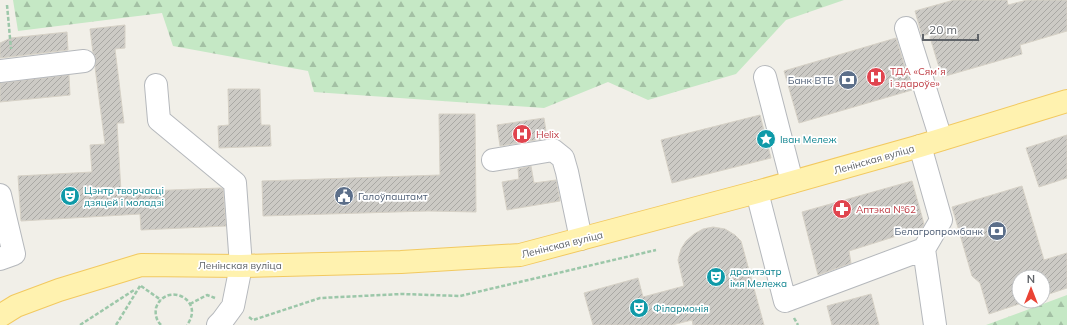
<svg xmlns="http://www.w3.org/2000/svg" width="1067" height="325" font-family="Mulish,sans-serif">
<defs>
<pattern id="forest-firs" width="22" height="20" patternUnits="userSpaceOnUse"><rect width="22" height="20" fill="#c5e8c5"/><path d="M5 1l3.5 6h-7zM16 11l3.5 6h-7z" fill="#a3c0a4"/></pattern>
<pattern id="building-hatch" width="6" height="6" patternUnits="userSpaceOnUse"><rect width="6" height="6" fill="#cccac5"/><path d="M-1 1l2-2M0 6l6-6M5 7l2-2" fill="none" stroke="#a9a8a4"/></pattern>
</defs>
<rect width="100%" height="100%" fill="#f1efe8"/>
<!-- forest -->
<path fill="url(#forest-firs)" d="M13,0H844L786,20L736,74L648,100L608,82L544,108L314,92L308,71L173,46L162,13L18,31Z
M1067,295V325H986Z"/>
<!-- building -->
<path fill="url(#building-hatch)" stroke="#d6d1c6" d="M954,0H1007L1008,5L1027,0H1067V31L1020,45L1022,54L942,77L929,34L922,36L915,11Z
M125,25V48L115,49L124,123H117L121,192L221,188L223,189L226,226L141,230L140,214L21,221L18,176L92,172L90,145L105,144L95,67L96,59L93,53L90,29Z
M67,32L68,50L0,58V43L11,38Z
M896,38L912,90L799,123L784,71Z
M69,75L70,95L0,102V83Z
M228,89H260L261,125H270L271,146L219,148L218,126L229,125Z
M439,114H475L476,212L428,211L263,216L262,181L440,175Z
M760,115L771,158L672,183L661,140Z
M544,118L547,138L500,146L497,125Z
M1067,135V178L1039,187L1026,148Z
M531,166L534,183L556,180L560,201L507,210L502,182L519,179L518,169Z
M912,181L924,224L922,228L849,251L851,263L818,275L802,212Z
M1022,186L1044,260L1067,253V288L1043,296V277H1019V301H1028L989,314L980,283L972,276L952,207Z
M713,227L725,229L735,235L741,241L764,325H693L692,320L672,325H593L584,293L638,278L643,297L684,286L678,260L681,249L686,241L694,234L703,229Z
M871,294L879,325H832L827,306Z"/>
<g fill="none" stroke-linecap="round" stroke-linejoin="round">
<defs>
<path id="minor" d="M906,28L941,139
M0,71L84,61
M765,77L792,182
M156,85L159,120L235,183L241,266L233,306L222,321L218,325
M920,146L941,220L924,249L935,325
M493,160L553,150L563,158L567,172L581,239
M757,192L785,301L924,249
M0,195L14,254L0,259"/>
<path id="major" d="M0,316L16,306L59,290L141,265L241,266L401,262L520,255L757,192L920,146L1067,101"/>
</defs>
<!-- minor casing -->
<use href="#minor" stroke="#b5b8bc" stroke-width="24"/>
<!-- major casing -->
<use href="#major" stroke="#f2c960" stroke-width="24"/>
<!-- path -->
<path stroke="#9cc7a9" stroke-width="2.5" stroke-dasharray="4 2" stroke-linecap="butt" d="M7,5L11,49
M141,286L161,300
M190,304L207,295L215,298
M249,317L253,320L320,298L402,294L460,296L656,250
M794,318L798,325
M80,325L134,290
M116,325L140,286
M161,325C156,320 155,314 156,308C165,281 206,299 187,325"/>
<!-- minor -->
<use href="#minor" stroke="#fff" stroke-width="22"/>
<!-- major -->
<use href="#major" stroke="#fff2af" stroke-width="22"/>
</g>
<!-- icons -->
<defs>
<symbol id="hospital-disc" viewBox="-11 -11 22 22"><circle r="9.5" fill="#e0444e" stroke="#fff"/><path d="M-5-5h3v3.5h4V-5h3V5h-3V1.5h-4V5h-3Z" fill="#fff"/></symbol>
<symbol id="bank-disc" viewBox="-11 -11 22 22"><circle r="9.5" fill="#5c6f8a" stroke="#fff"/><path d="M-6-4H6V4H-6ZM0-2.3a2.3 2.3 0 1 0 0 4.6a2.3 2.3 0 1 0 0-4.6Z" fill="#fff"/></symbol>
<symbol id="sight-disc" viewBox="-11 -11 22 22"><circle r="9.5" fill="#0f9aa8" stroke="#fff"/><path d="M0-6L1.8-2.2L6-1.7L2.9 1.2L3.7 5.4L0 3.3L-3.7 5.4L-2.9 1.2L-6-1.7L-1.8-2.2Z" fill="#fff"/></symbol>
<symbol id="theatre-disc" viewBox="-11 -11 22 22"><circle r="9.5" fill="#0f9aa8" stroke="#fff"/><path d="M-5-5.5Q0-4 5-5.5V0Q5 5 0 6Q-5 5-5 0ZM-3.3-2.5H-1v1.5H-3.3ZM1-2.5H3.3v1.5H1ZM-2.8 1Q0 5.5 2.8 1Z" fill="#fff"/></symbol>
<symbol id="civic-disc" viewBox="-11 -11 22 22"><circle r="9.5" fill="#5c6f8a" stroke="#fff"/><path d="M-.6-6.5H3V-4.5H.6V-3L4-1V1h2V6H-6V1h2V-1L-.6-3ZM-1.2 2.5V6h2.4V2.5Z" fill="#fff"/></symbol>
<symbol id="pharmacy-disc" viewBox="-11 -11 22 22"><circle r="9.5" fill="#e0444e" stroke="#fff"/><path d="M-2-6h4v4h4v4h-4v4h-4v-4h-4v-4h4Z" fill="#fff"/></symbol>
</defs>
<g fill-rule="evenodd">
<use href="#hospital-disc" x="865" y="66" width="22" height="22"/>
<use href="#bank-disc" x="837" y="69" width="22" height="22"/>
<use href="#hospital-disc" x="511" y="123" width="22" height="22"/>
<use href="#sight-disc" x="755" y="128" width="22" height="22"/>
<use href="#theatre-disc" x="59" y="185" width="22" height="22"/>
<use href="#civic-disc" x="333" y="185" width="22" height="22"/>
<use href="#pharmacy-disc" x="831" y="198" width="22" height="22"/>
<use href="#bank-disc" x="986" y="220" width="22" height="22"/>
<use href="#theatre-disc" x="705" y="266" width="22" height="22"/>
<use href="#theatre-disc" x="628" y="297" width="22" height="22"/>
</g>
<g text-anchor="middle" stroke-width="3.5" stroke-linejoin="round" paint-order="stroke">
<!-- health labels -->
<g font-size="10" fill="#be3a42" stroke="#fff" text-anchor="start">
<text x="890" y="75">ТДА «Сямʼя<tspan x="890" dy="12">і здароўе»</tspan></text>
<text x="536" y="138">Helix</text>
<text x="856" y="213">Аптэка №62</text>
</g>
<!-- service labels -->
<g font-size="10" fill="#4e5e75" stroke="#fff" text-anchor="end">
<text x="834" y="84">Банк ВТБ</text>
<text x="358" y="200" text-anchor="start">Галоўпаштамт</text>
<text x="983" y="235">Белагропромбанк</text>
</g>
<!-- culture labels -->
<g font-size="10" fill="#0d838f" stroke="#fff" text-anchor="start">
<text x="780" y="143">Іван Мележ</text>
<text x="84" y="194">Цэнтр творчасці<tspan x="84" dy="12">дзяцей і моладзі</tspan></text>
<text x="730" y="275">драмтэатр<tspan x="730" dy="12">імя Мележа</tspan></text>
<text x="653" y="312">Філармонія</text>
</g>
<!-- street labels -->
<g font-size="10" fill="#5f6368" stroke="#fff">
<text transform="translate(874 159) rotate(-16)" y="4">Ленінская вуліца</text>
<text transform="translate(562 244) rotate(-14)" y="4">Ленінская вуліца</text>
<text x="240" y="269">Ленінская вуліца</text>
</g>
</g>
<!-- north arrow -->
<g transform="translate(1031 289)"><circle r="19" fill="#ffffff" stroke="#bfc1c3"/>
<path d="M0-3L7 15L0 10L-7 15Z" fill="#ea4335"/>
<text y="-6" font-size="11" font-weight="bold" text-anchor="middle" fill="#5f6368">N</text>
</g>
<!-- scale -->
<path d="M923 34v6h55v-6" fill="none" stroke="#5f6368" stroke-width="2"/>
<text x="929" y="34" font-size="12" fill="#5f6368" stroke="#ffffff" stroke-width="3" paint-order="stroke">20 m</text>
</svg>
